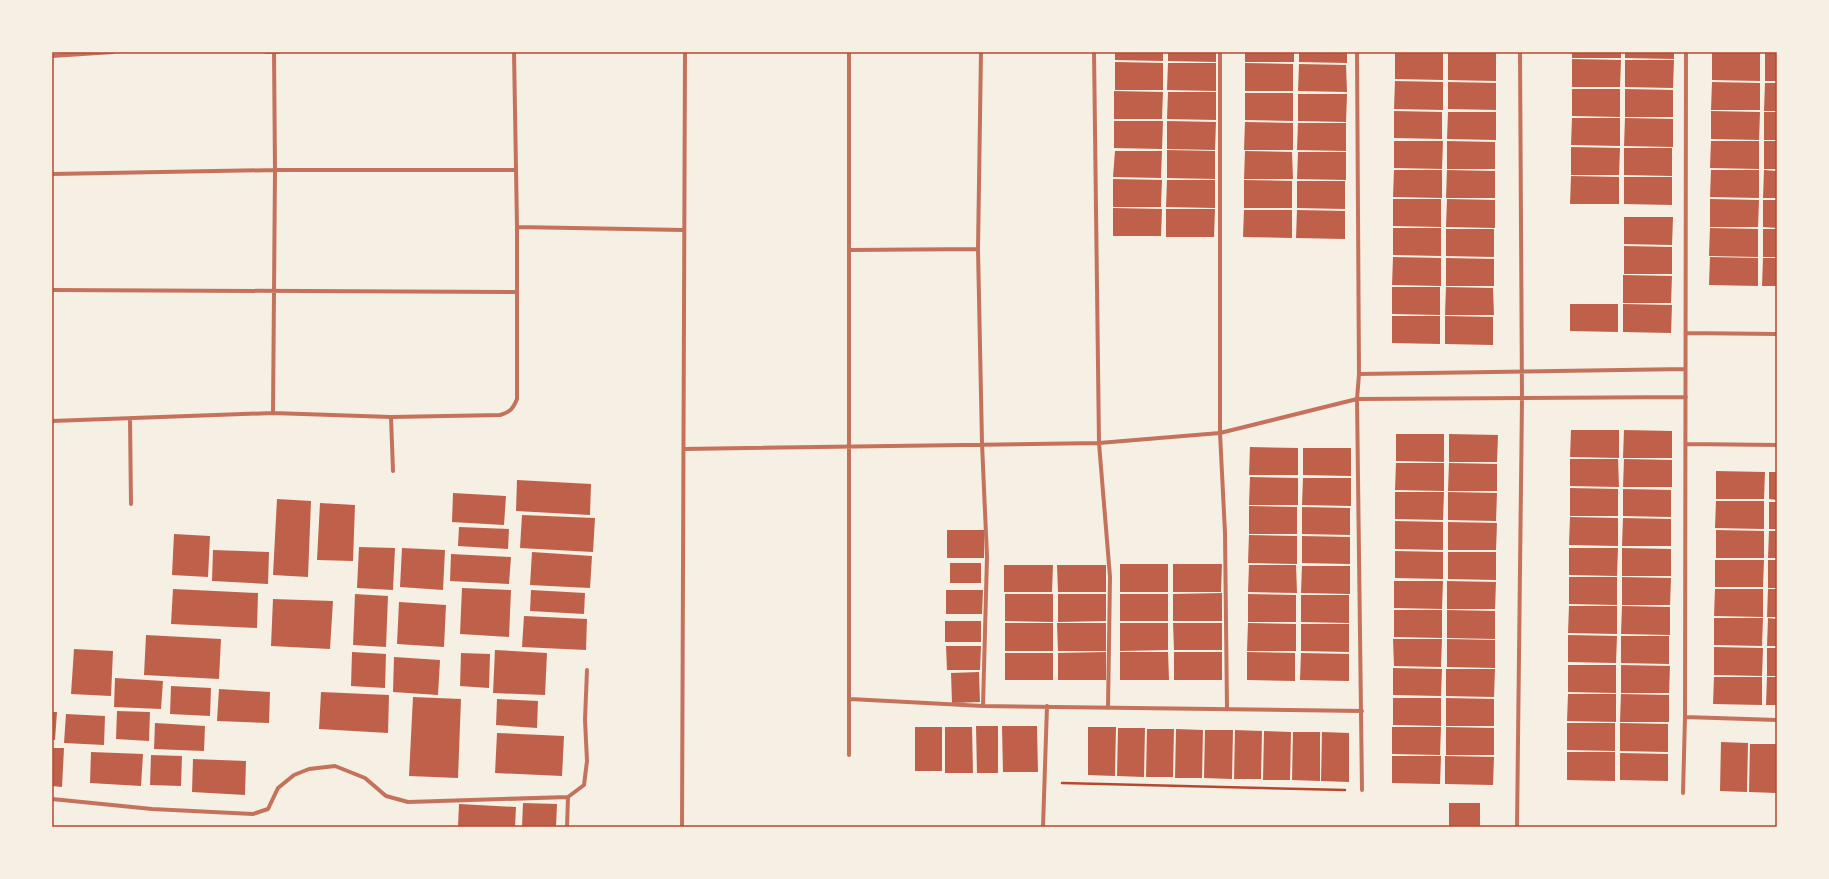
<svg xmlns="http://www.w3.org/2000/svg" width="1829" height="879" font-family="Arial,sans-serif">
<rect width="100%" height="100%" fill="#f6efe4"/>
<!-- building -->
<path fill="#bf614a" d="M1115,52H1163V61L1115,60Z
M1168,52H1216V62L1168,61Z
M1245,52H1294V62H1245Z
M1299,52H1347V63L1299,62Z
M1395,52H1443V80L1395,79Z
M1448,52L1496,53V81L1448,80Z
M1572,52H1621V58H1572Z
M1625,52H1674V59L1625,58Z
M1712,53H1760V81L1712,80Z
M1765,53H1777V81H1765Z
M1572,59L1621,60L1620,87H1572Z
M1625,60H1674L1673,88L1625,87Z
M1115,62L1163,63V90H1115Z
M1168,63H1216V91L1167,90Z
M1245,63L1293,64V91H1245Z
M1299,64L1346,65L1347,92L1298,91Z
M1395,81L1443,82V110L1394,109Z
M1448,82L1496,83V110L1448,109Z
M1712,82L1760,83V110H1711Z
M1765,83H1777V111H1764Z
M1572,89H1620V117L1572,116Z
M1625,89L1673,90V117H1625Z
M1114,91L1163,92L1162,119H1114Z
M1168,92H1216V120L1167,119Z
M1245,93H1293V121L1245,120Z
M1298,94H1347L1346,122L1298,121Z
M1394,111L1442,112V139L1394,138Z
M1711,111L1760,112L1759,140L1711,139Z
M1448,112H1496V140L1447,139Z
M1764,112H1777V140H1764Z
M1572,118H1620V146L1571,145Z
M1625,118L1673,119V147L1624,146Z
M1114,121H1163L1162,149L1114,148Z
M1167,121L1216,122L1215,150L1167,149Z
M1245,122L1293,123V150H1244Z
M1298,123H1346V151L1297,150Z
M1394,141H1443L1442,169L1394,168Z
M1447,141L1495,142V169H1447Z
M1711,141H1759V169L1710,168Z
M1764,141H1777V169H1764Z
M1571,147L1620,148L1619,175H1571Z
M1624,148H1672V176L1624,175Z
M1167,150L1215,151V179L1167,178Z
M1115,151H1162L1161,178L1113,177Z
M1245,151L1292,152L1293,179H1244Z
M1298,152H1346V180L1297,179Z
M1394,170H1442V198L1393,197Z
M1447,170L1495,171V198H1446Z
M1711,170H1759V198L1710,197Z
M1764,170L1777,171V198H1763Z
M1571,176L1619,177V204H1570Z
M1624,177H1672V205L1624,204Z
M1113,179L1162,180L1161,207H1113Z
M1167,180H1215V208L1166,207Z
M1244,180L1292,181V208H1244Z
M1297,181H1345V209L1297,208Z
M1393,199H1441V227L1393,226Z
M1447,199L1495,200V228L1446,227Z
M1710,199L1759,200L1758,227H1710Z
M1763,200H1777V228L1763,227Z
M1113,208L1162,209L1161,236H1113Z
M1166,209H1215L1214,237H1166Z
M1244,210H1292V238L1243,237Z
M1297,210L1345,211V239L1296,238Z
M1624,217H1673L1672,245L1624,244Z
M1393,228H1441V256L1393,255Z
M1710,228L1758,229V257L1709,256Z
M1446,229H1494V257L1446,256Z
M1763,229H1777V257H1763Z
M1624,246L1672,247V274H1624Z
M1393,257L1441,258V286L1392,285Z
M1710,257L1758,258V286L1709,285Z
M1446,258L1494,259V286H1446Z
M1763,258H1777V286H1762Z
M1623,275L1672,276L1671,303H1623Z
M1392,287H1440V315L1392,314Z
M1446,287L1493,288L1494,315H1445Z
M1570,304H1618V332L1570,331Z
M1623,304L1672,305L1671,333L1623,332Z
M1392,316H1440V344L1392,343Z
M1445,316L1493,317V345L1445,344Z
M1571,430H1619V458L1570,457Z
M1624,430L1672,431V458H1623Z
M1396,434H1444V462L1396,461Z
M1449,434L1498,435L1497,462H1449Z
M1250,447L1298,448V475H1249Z
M1303,448H1351V476L1303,475Z
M1570,459H1618L1619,487L1570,486Z
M1624,459L1672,460V487H1623Z
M1396,463H1444V491L1395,490Z
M1449,463L1497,464V491H1448Z
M1716,471L1765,472L1764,499H1716Z
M1769,472H1777V500L1769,499Z
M1250,477L1298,478V505H1249Z
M1303,478H1351V506L1302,505Z
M517,480L591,484L590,515L516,511Z
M1570,488L1618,489V516H1570Z
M1623,489L1671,490V517L1623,516Z
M1395,492H1444L1443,520L1395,519Z
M1448,492L1497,493L1496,521L1448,520Z
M453,493L506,496L504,525L452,522Z
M277,499L311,501L308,577L273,575Z
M1716,501H1764V529L1715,528Z
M1769,502H1777V529H1769Z
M320,503L355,505L353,561L317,560Z
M1249,506L1297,507V534H1249Z
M1302,507L1350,508V535L1302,534Z
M522,515L595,518L593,552L520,548Z
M1570,517L1618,518V546L1569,545Z
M1623,518L1671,519V546H1622Z
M1395,521L1443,522V550L1395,549Z
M1448,522L1497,523L1496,550H1448Z
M459,527L509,529L508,549L458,546Z
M947,530H984V558H947Z
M1716,530L1764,531V558H1716Z
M1769,531H1777V558H1768Z
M174,534L210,536L208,577L172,575Z
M1249,535L1297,536V564L1248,563Z
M1302,536L1350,537V564L1302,563Z
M359,547L395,548L393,590L357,588Z
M402,548L445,550L443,590L400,587Z
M1569,548H1618L1617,576L1569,575Z
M1622,548L1671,549V576H1622Z
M213,550L269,552L268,584L212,581Z
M1395,551L1443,552V579L1395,578Z
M532,552L592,556L590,588L530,585Z
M1448,552H1496V580L1448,579Z
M451,554L511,557L509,584L450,581Z
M1715,560H1764L1763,587H1715Z
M1768,560H1777V588H1768Z
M950,563H981V583H950Z
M1120,564H1168V592H1120Z
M1173,564H1222L1221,592H1173Z
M1004,565H1053L1052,592H1004Z
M1057,565H1106V592H1058Z
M1249,565H1296L1297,593L1248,592Z
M1302,566H1350V594L1301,593Z
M1569,577H1617V605L1569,604Z
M1622,577L1671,578L1670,605H1622Z
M1394,581H1443L1442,609L1394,608Z
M1447,581L1496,582L1495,609H1447Z
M462,588L511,590L509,637L460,634Z
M173,589L258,593L257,628L171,624Z
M1715,589H1763V617L1714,616Z
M1768,589H1777V617H1767Z
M531,590L585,593L584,614L530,611Z
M946,590H983L982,614H946Z
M1222,593V621H1173V594Z
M355,594L388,596L386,647L353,645Z
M1005,594H1053V622L1005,621Z
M1058,594H1106V621L1058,622Z
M1120,594H1168V621H1120Z
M1248,594L1296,595V622H1248Z
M1301,595H1349V623L1301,622Z
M273,599L333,601L330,649L271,646Z
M399,602L446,605L444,647L397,644Z
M1569,606H1617V634L1568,633Z
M1622,606L1670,607V635L1621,634Z
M1394,610H1442V638L1394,637Z
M1447,610L1495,611V639L1447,638Z
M524,616L587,619L586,650L522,647Z
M1714,618H1763L1762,646L1714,645Z
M1768,618L1777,619V646H1767Z
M945,621H981V642H945Z
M1005,623H1053V651H1005Z
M1057,623H1106V651H1058Z
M1120,623H1168V650L1120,651Z
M1173,623H1222V650H1174Z
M1248,623L1296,624V651H1247Z
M1301,624H1349V652L1301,651Z
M146,635L221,639L219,679L144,675Z
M1568,635L1617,636L1616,663L1568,662Z
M1621,636H1669V664L1621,663Z
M1393,639H1442L1441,667L1394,666Z
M1447,639L1495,640V668L1447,667Z
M946,646H981L980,670H947Z
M1714,647L1763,648L1762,676L1714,675Z
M1767,648H1777V676H1767Z
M74,649L113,651L111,696L71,694Z
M495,650L547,653L545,695L493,693Z
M352,652L386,654L385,688L351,686Z
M1106,652V680H1058V653Z
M1120,652H1168L1169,680H1120Z
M1174,652H1222V680H1174Z
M1247,652L1295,653V681L1247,680Z
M461,653L490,654L489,688L460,686Z
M1005,653H1053V680H1005Z
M1301,653L1349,654V681L1300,680Z
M394,657L440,660L438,695L393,692Z
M1568,665H1616V693L1568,692Z
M1621,665L1670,666L1669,693H1621Z
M1393,668L1442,669L1441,696L1393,695Z
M1446,669H1495L1494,697L1446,696Z
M979,672L980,702L952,703L951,673Z
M1714,677H1762V705L1713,704Z
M1767,677H1777V705H1766Z
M115,678L163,681L161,709L114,707Z
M171,686L211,688L210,716L170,714Z
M219,689L270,692L269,723L217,721Z
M321,692L389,695L388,733L319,729Z
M1568,694H1616V722L1567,721Z
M1621,694L1669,695V722H1620Z
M413,697L461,699L458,778L409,776Z
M1393,698H1441V726L1393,725Z
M1446,698L1494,699V726H1446Z
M497,699L538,701L537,728L496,725Z
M117,711L150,712L149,741L116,739Z
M52,712H57L55,740H52Z
M66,714L105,716L104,745L64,743Z
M155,723L205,726L204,751L154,749Z
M1567,723H1615V751L1567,750Z
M1620,723L1668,724V752L1620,751Z
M976,726H998V773H977Z
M1002,726H1037L1038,772H1003Z
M915,727H942V771H915Z
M945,727H972L973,773H945Z
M1088,727H1116L1115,776L1088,775Z
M1392,727H1441L1440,755L1392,754Z
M1446,727L1494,728V755H1446Z
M1118,728H1145L1144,777L1117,776Z
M1147,729H1174L1173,777H1146Z
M1176,729L1203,730L1202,778H1175Z
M1205,730H1233L1232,779L1204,778Z
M1235,730L1262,731L1261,779H1234Z
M1264,731L1291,732L1290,780H1263Z
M1293,732H1320V781L1292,780Z
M1322,732L1349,733V782L1321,781Z
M497,733L564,736L562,776L495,773Z
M1721,742L1748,743L1747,792L1720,791Z
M1750,744H1777L1776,793L1749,792Z
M52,748H64L62,787L52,786Z
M91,752L143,754L141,786L90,783Z
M1567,752H1615V781L1567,780Z
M1620,753L1668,754V781L1620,780Z
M151,755L182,756L181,786L150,785Z
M1392,756H1441L1440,784L1392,783Z
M1445,756L1494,757L1493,785L1445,784Z
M193,759L246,761L245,795L192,792Z
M523,803L557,804L556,827H522Z
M1449,803H1480V827H1449Z
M459,804L516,807L515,827H458Z"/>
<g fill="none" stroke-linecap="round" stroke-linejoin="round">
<!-- path -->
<path stroke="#b5482f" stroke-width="2.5" d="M1062,783L1345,790"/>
<!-- minor -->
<path stroke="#c5725c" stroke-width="4" d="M266,52H278
M274,52L275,170L273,413L391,417L500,415C510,412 513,409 517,399V227L514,52
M849,52V755
M981,52L978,249L982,443L987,557L983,706
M1094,52L1099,443L1110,577L1108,708
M1220,52V433L1225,533L1227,709
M1357,52L1359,374L1357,399L1362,790
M1686,52C1686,274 1686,496 1685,717L1777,720
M52,56L113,52
M52,174L275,170H516
M517,227L684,230
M849,250L978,249
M52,290L516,292
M1686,333L1777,334
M1359,374L1685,369
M391,417L393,471
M130,419L131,504
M52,421L273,413
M1687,444L1777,445
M684,449L1099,443L1220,433L1357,399L1686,397
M850,699L983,706L1362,711
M1683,793L1685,717
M52,799L152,809L253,814L268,809L278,788L294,775L309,769L335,766L365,778L386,796L408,802L568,797
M567,827L568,797L584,785L587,761L585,720L587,670
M682,827L685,52
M1043,827L1047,706
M1517,827L1522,399L1520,52"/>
</g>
<!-- border -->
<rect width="1829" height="879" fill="none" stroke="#f6efe4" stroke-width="106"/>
<rect x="53" y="53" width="1723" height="773" fill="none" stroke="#b5482f" stroke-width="1.5"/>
</svg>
